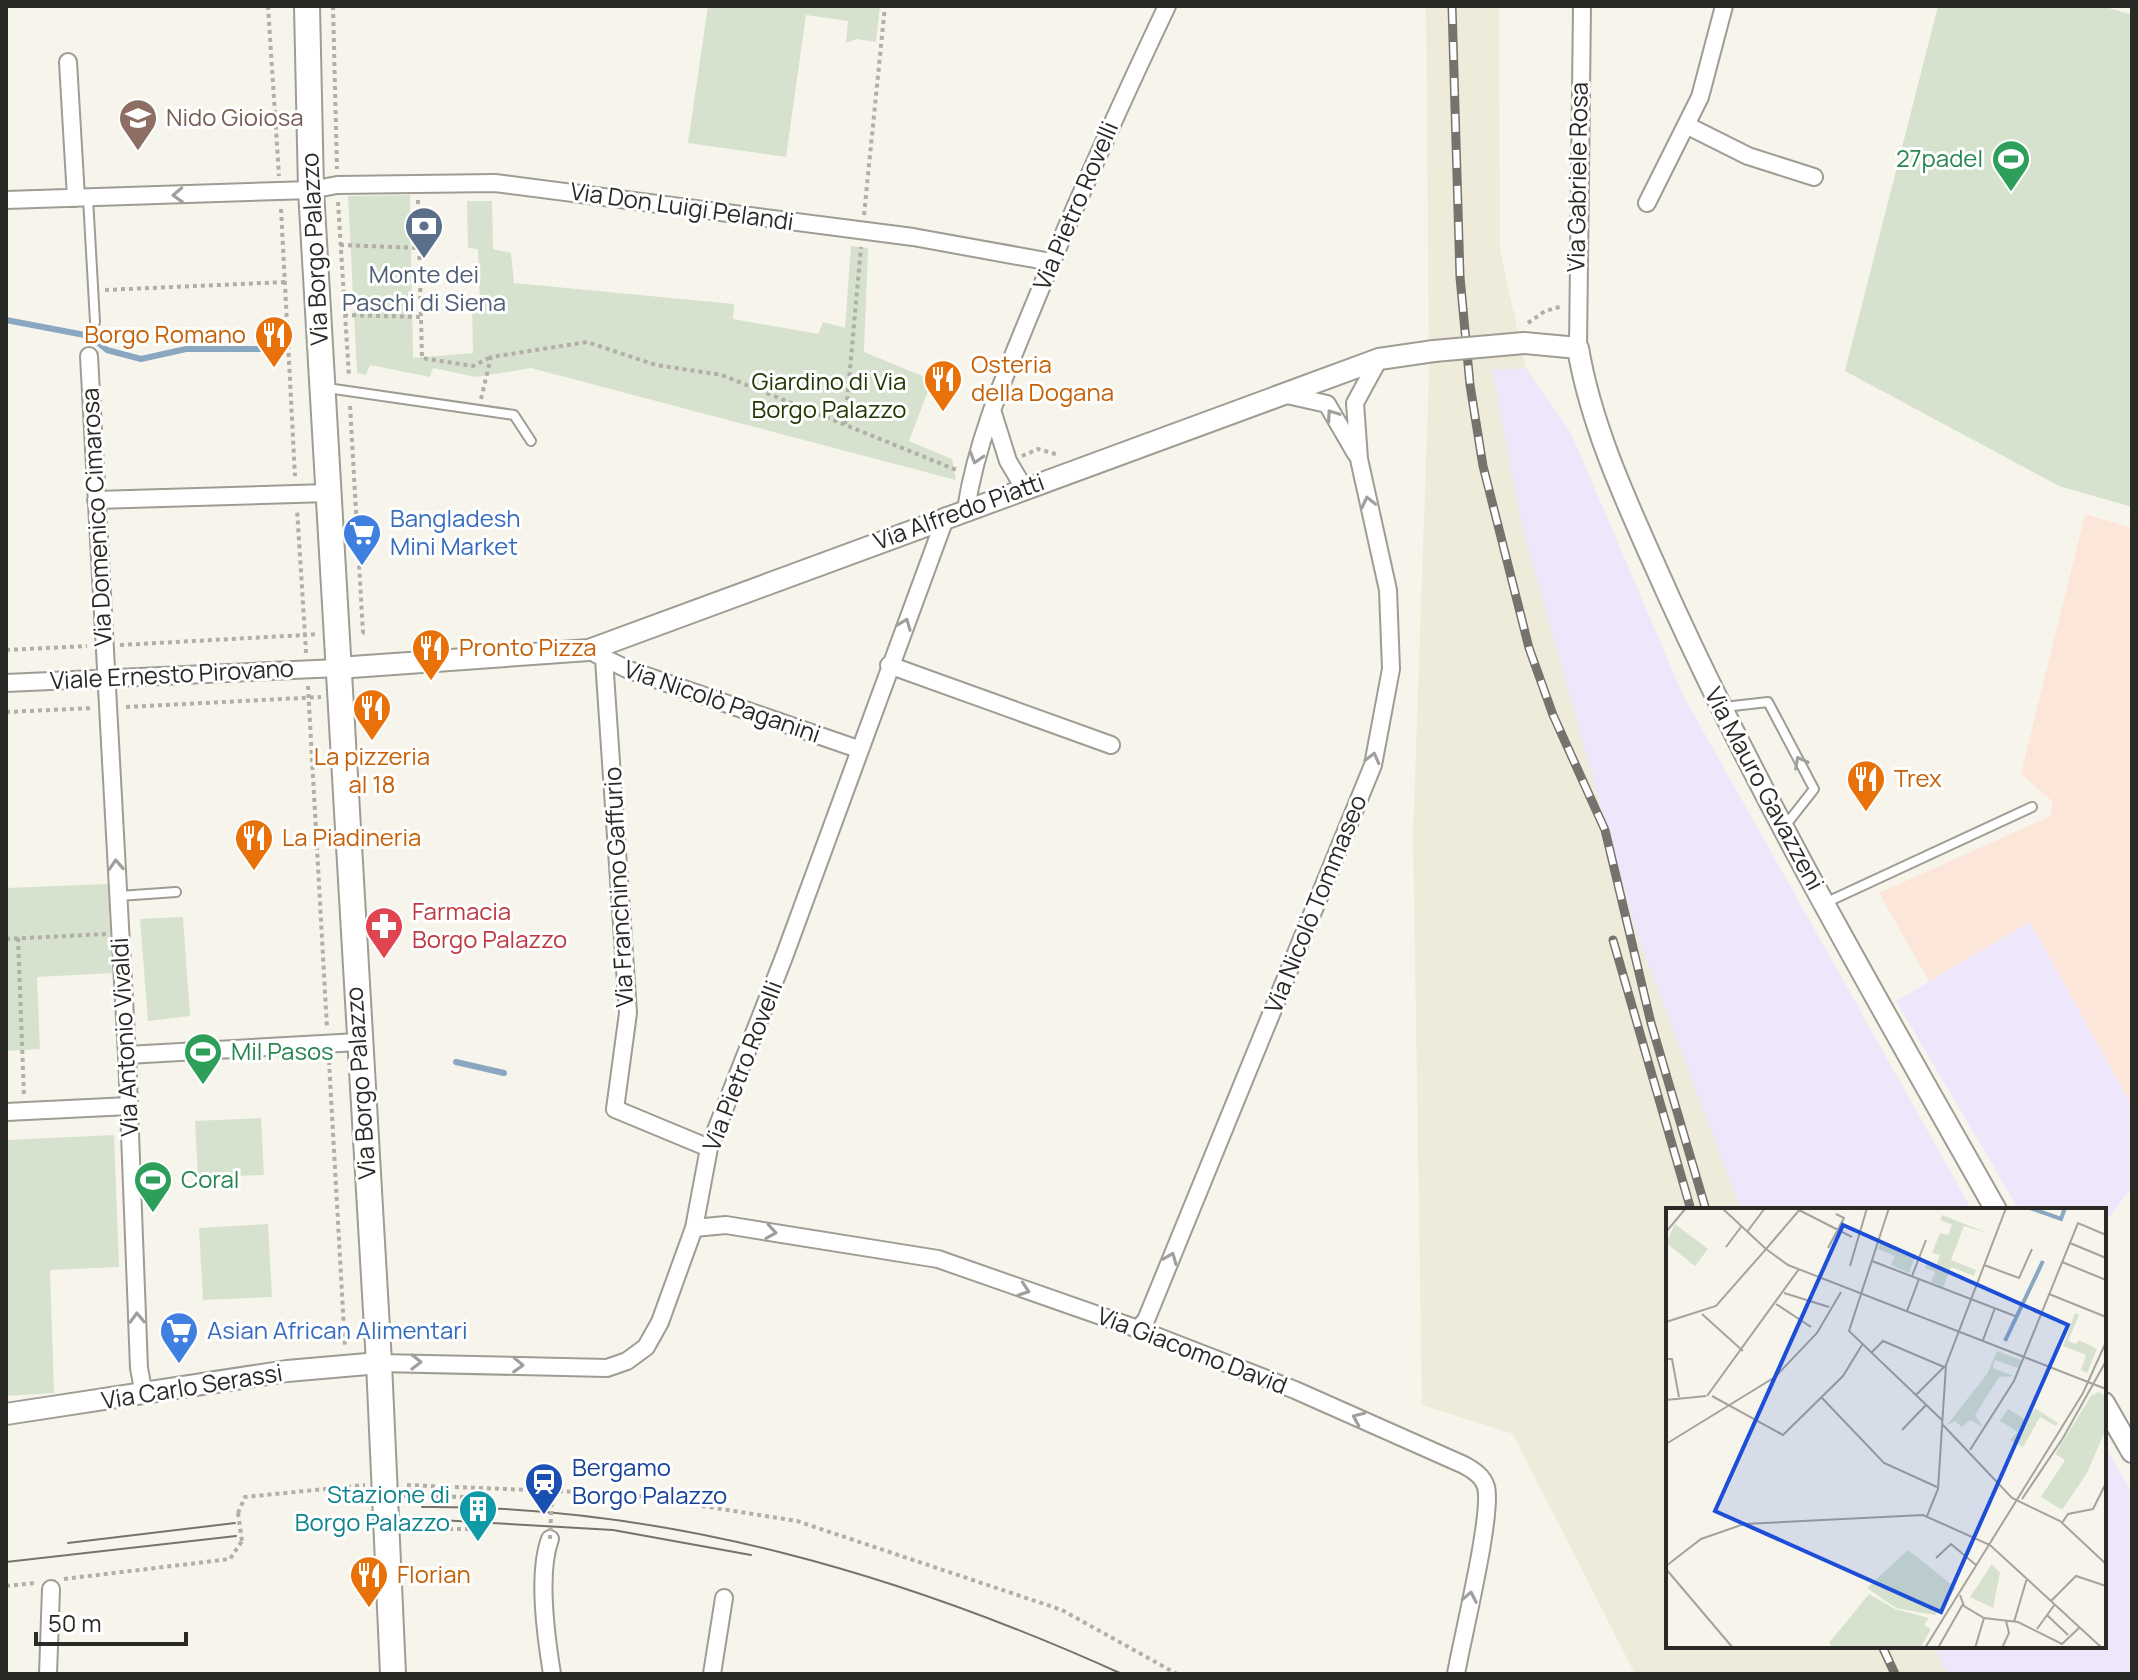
<svg xmlns="http://www.w3.org/2000/svg" width="2138" height="1680" font-family="Manrope,sans-serif">
<rect width="100%" height="100%" fill="#f7f5eb"/>
<!-- built -->
<path fill="#efebda" d="M1426,6H1499L1500,250L1526,368L1572,435L1683,696L1972,1210H1668V1646H2104L2130,1489L2132,1674H1635L1513,1434L1422,1405L1413,835L1429,375Z"/>
<!-- industrial -->
<path fill="#eee7fc" d="M1526,368L1571,433L1683,695L1972,1210H1741L1637,934L1523,530L1492,370Z
M2030,922L2132,1106V1187L2104,1224V1210H2019L1896,1001Z
M2104,1444L2132,1492V1674H1947L1934,1646H2104Z"/>
<!-- education -->
<path fill="#fce6d9" d="M2085,514L2132,528V1106L2030,922L1929,981L1879,893L2051,816L2052,801L2021,774Z"/>
<!-- green -->
<path fill="#d6e2cd" d="M708,6H880L876,42L857,39L846,43L848,21L806,15L786,157L688,143Z
M1938,6H2102L2132,15V507L2059,486L1845,371Z
M410,195L413,358L473,353L472,308L480,307L478,249L468,248L467,201H492L493,249L511,253L514,283L734,304L733,319L818,334L823,322L845,328L851,246L868,248L864,352L932,380L909,441L952,459L956,480L531,368L476,377L433,368L430,377L370,365L366,375L357,373L348,196Z
M108,884L112,973L37,977L40,1049L7,1051L6,888Z
M183,917L190,1016L148,1021L140,919Z
M261,1118L264,1175L198,1177L195,1121Z
M114,1135L119,1267L50,1270L54,1393L6,1396V1140Z
M268,1224L272,1297L203,1300L199,1228Z"/>
<g fill="none" stroke-linecap="round" stroke-linejoin="round">
<!-- stream -->
<path stroke="#89a7c1" stroke-width="6" d="M6,320L90,336L107,350L141,359L186,349H274
M456,1062L504,1073"/>
<defs>
<path id="service" d="M88,198L95,322
M327,388L514,415L531,441
M1724,707L1768,702L1814,789L1785,826
M119,896L176,892
M1825,903L2032,807"/>
<path id="minor" d="M1724,6L1700,97L1686,125L1748,156L1814,177
M68,62L76,198
M6,200L311,190L337,185L495,183L913,237L1051,262
M1647,203L1686,125
M1578,348L1582,6
M89,356L127,1055L139,1368L144,1395
M1287,395L1327,404L1356,454
M992,410L1008,461L1024,488
M96,500L328,493
M966,509C977,438 1006,373 1033,307C1075,205 1120,105 1167,6
M596,654L629,670L858,749
M604,659L628,1013L615,1109L709,1148
M889,665L1111,745
M6,683L338,668
M127,1055L358,1042
M6,1112L129,1106
M694,1228L726,1225L938,1259L1138,1329L1295,1390L1464,1465C1473,1470 1483,1476 1486,1487C1493,1514 1462,1639 1456,1674
M1138,1329L1146,1320L1373,765L1391,669L1388,590L1359,459L1355,403L1379,359
M379,1363L607,1368L627,1361L646,1347L660,1322L694,1228L709,1148L784,957L946,516
M550,1539C537,1574 546,1637 552,1674
M48,1674L51,1589
M712,1674L724,1598"/>
<path id="tertiary" d="M1524,343L1578,348C1592,433 1634,518 1669,597C1765,808 1882,1008 1996,1210
M338,668L589,650L1379,359L1434,351
M2104,1403L2132,1452
M6,1414L287,1371L379,1363"/>
<path id="secondary" d="M307,6L311,190L379,1363L393,1674"/>
</defs>
<!-- service casing -->
<use href="#service" stroke="#9e9c93" stroke-width="12"/>
<!-- minor casing -->
<use href="#minor" stroke="#9e9c93" stroke-width="20"/>
<!-- tertiary casing -->
<use href="#tertiary" stroke="#9e9c93" stroke-width="24"/>
<!-- secondary casing -->
<use href="#secondary" stroke="#9e9c93" stroke-width="28"/>
<!-- path -->
<path stroke="#b1afa7" stroke-width="4" stroke-dasharray="4 4" stroke-linecap="butt" d="M268,6L279,176
M333,6L337,169
M2130,6H2132
M418,200L422,358L473,366L491,357
M338,202L349,377
M281,209L295,476
M864,215L885,6
M340,245L419,248
M105,290L286,282
M344,315L421,317
M1528,323L1545,311L1563,306
M481,399L491,357L587,342L656,365L722,375L959,471
M350,406L363,633H359
M845,424L861,247
M1022,456L1038,449L1059,455
M120,645L305,635L297,509
M6,650L87,646
M306,653L305,635L318,634
M308,686L327,1028
M126,707L321,697
M6,712L93,708
M18,938L24,1096
M6,939L106,934
M329,1061L345,1348
M407,1485L626,1494L797,1521L1062,1610L1177,1674
M404,1496L470,1497
M238,1513L245,1497L365,1485
M409,1529H470
M64,1579L230,1559L242,1541
M6,1586L35,1583"/>
<!-- service -->
<use href="#service" stroke="#fff" stroke-width="8"/>
<!-- minor -->
<use href="#minor" stroke="#fff" stroke-width="16"/>
<!-- tertiary -->
<use href="#tertiary" stroke="#fff" stroke-width="20"/>
<!-- secondary -->
<use href="#secondary" stroke="#fff" stroke-width="24"/>
<!-- tram -->
<path stroke="#74736d" stroke-width="2" d="M422,1507C665,1505 901,1574 1122,1674
M422,1519L613,1530L751,1555
M68,1543L235,1523
M6,1562L236,1536"/>
<defs>
<path id="rail" d="M1452,6L1460,277L1470,385L1483,466L1529,648L1553,715L1605,830L1651,1023L1706,1210
M1613,940L1691,1210
M1882,1646L1895,1674"/>
</defs>
<!-- rail casing -->
<use href="#rail" stroke="#74736d" stroke-width="9"/>
<!-- rail -->
<use href="#rail" stroke="#fff" stroke-width="6" stroke-dasharray="18" stroke-linecap="butt"/>
<defs>
<path id="tertiary-bridge" d="M1434,351L1524,343"/>
</defs>
<!-- tertiary-bridge casing -->
<use href="#tertiary-bridge" stroke="#9e9c93" stroke-width="24" stroke-linecap="butt"/>
<!-- path-bridge -->
<path stroke="#b1afa7" stroke-width="4" stroke-dasharray="4 4" stroke-linecap="butt" d="M238,1513L242,1541
M550,1539L552,1493"/>
<!-- tertiary-bridge -->
<use href="#tertiary-bridge" stroke="#fff" stroke-width="20"/>
</g>
<!-- one-way arrows -->
<defs><path id="oneway-chevron" d="M-2-3.5L2.5 0L-2 3.5" fill="none" stroke-width="1.6" stroke-linecap="round" stroke-linejoin="round" transform="scale(2)"/></defs>
<g stroke="#9f9f9d">
<use href="#oneway-chevron" transform="translate(178 195) rotate(178)"/>
<use href="#oneway-chevron" transform="translate(1332 415) rotate(-125)"/>
<use href="#oneway-chevron" transform="translate(976 458) rotate(107)"/>
<use href="#oneway-chevron" transform="translate(1368 502) rotate(-103)"/>
<use href="#oneway-chevron" transform="translate(905 624) rotate(-69)"/>
<use href="#oneway-chevron" transform="translate(1373 758) rotate(-76)"/>
<use href="#oneway-chevron" transform="translate(1800 762) rotate(-118)"/>
<use href="#oneway-chevron" transform="translate(116 865) rotate(-93)"/>
<use href="#oneway-chevron" transform="translate(771 1232) rotate(9)"/>
<use href="#oneway-chevron" transform="translate(1171 1258) rotate(-68)"/>
<use href="#oneway-chevron" transform="translate(1024 1290) rotate(19)"/>
<use href="#oneway-chevron" transform="translate(137 1318) rotate(-92)"/>
<use href="#oneway-chevron" transform="translate(416 1362) rotate(1)"/>
<use href="#oneway-chevron" transform="translate(518 1365) rotate(2)"/>
<use href="#oneway-chevron" transform="translate(1358 1418) rotate(-156)"/>
<use href="#oneway-chevron" transform="translate(1470 1597) rotate(-79)"/>
</g>
<!-- icons -->
<defs>
<symbol id="school-pin" viewBox="-11 -11 22 30"><path d="M0 17L-7.5 6A9.5 9.5 0 1 1 7.5 6Z" fill="#8d6e63" stroke="#fff"/><path d="M0-5L7-2L0 1L-7-2ZM-4 1L0 2.5L4 1V4Q0 6-4 4Z" fill="#fff"/></symbol>
<symbol id="stadium-pin" viewBox="-11 -11 22 30"><path d="M0 17L-7.5 6A9.5 9.5 0 1 1 7.5 6Z" fill="#2e9e5b" stroke="#fff"/><path d="M0-5a6.5 5 0 1 0 0 10a6.5 5 0 1 0 0-10ZM-3.5-1.8h7v3.6h-7Z" fill="#fff"/></symbol>
<symbol id="bank-pin" viewBox="-11 -11 22 30"><path d="M0 17L-7.5 6A9.5 9.5 0 1 1 7.5 6Z" fill="#5c6f8a" stroke="#fff"/><path d="M-6-4H6V4H-6ZM0-2.3a2.3 2.3 0 1 0 0 4.6a2.3 2.3 0 1 0 0-4.6Z" fill="#fff"/></symbol>
<symbol id="restaurant-pin" viewBox="-11 -11 22 30"><path d="M0 17L-7.5 6A9.5 9.5 0 1 1 7.5 6Z" fill="#e8710a" stroke="#fff"/><path d="M-5-6h1v4h1v-4h1v4h1v-4h1v5L-1.5 .5V6h-2V.5L-5-1ZM5-6V6H3V1.5H1.5Q1.5-4 5-6Z" fill="#fff"/></symbol>
<symbol id="supermarket-pin" viewBox="-11 -11 22 30"><path d="M0 17L-7.5 6A9.5 9.5 0 1 1 7.5 6Z" fill="#3f7fe0" stroke="#fff"/><path d="M-6-5.5h2.5l.6 2H6L4.5 2H-2.5L-4.4-4H-6ZM-1.5 3.2a1.3 1.3 0 1 0 .1 0ZM3 3.2a1.3 1.3 0 1 0 .1 0Z" fill="#fff"/></symbol>
<symbol id="pharmacy-pin" viewBox="-11 -11 22 30"><path d="M0 17L-7.5 6A9.5 9.5 0 1 1 7.5 6Z" fill="#e0444e" stroke="#fff"/><path d="M-2-6h4v4h4v4h-4v4h-4v-4h-4v-4h4Z" fill="#fff"/></symbol>
<symbol id="station-pin" viewBox="-11 -11 22 30"><path d="M0 17L-7.5 6A9.5 9.5 0 1 1 7.5 6Z" fill="#1a4fb4" stroke="#fff"/><path d="M-3-6H3Q5-6 5-4V2Q5 4 3 4L4.5 6H3L1.5 4h-3L-3 6H-4.5L-3 4Q-5 4-5 2V-4Q-5-6-3-6ZM-3.5-4v3h7v-3ZM-3.5 1v1.5H-2V1ZM2 1v1.5H3.5V1Z" fill="#fff"/></symbol>
<symbol id="building-pin" viewBox="-11 -11 22 30"><path d="M0 17L-7.5 6A9.5 9.5 0 1 1 7.5 6Z" fill="#0f9aa8" stroke="#fff"/><path d="M-4-6H4V6H1V3H-1V6H-4ZM-2.5-4.3h1.7v1.8h-1.7ZM.8-4.3h1.7v1.8H.8ZM-2.5-1h1.7V.8h-1.7ZM.8-1h1.7V.8H.8Z" fill="#fff"/></symbol>
</defs>
<g fill-rule="evenodd">
<use href="#school-pin" x="116" y="96" width="44" height="60"/>
<use href="#stadium-pin" x="1989" y="137" width="44" height="60"/>
<use href="#bank-pin" x="402" y="204" width="44" height="60"/>
<use href="#restaurant-pin" x="252" y="313" width="44" height="60"/>
<use href="#restaurant-pin" x="921" y="357" width="44" height="60"/>
<use href="#supermarket-pin" x="340" y="511" width="44" height="60"/>
<use href="#restaurant-pin" x="409" y="626" width="44" height="60"/>
<use href="#restaurant-pin" x="350" y="686" width="44" height="60"/>
<use href="#restaurant-pin" x="1844" y="757" width="44" height="60"/>
<use href="#restaurant-pin" x="232" y="816" width="44" height="60"/>
<use href="#pharmacy-pin" x="362" y="904" width="44" height="60"/>
<use href="#stadium-pin" x="181" y="1030" width="44" height="60"/>
<use href="#stadium-pin" x="131" y="1158" width="44" height="60"/>
<use href="#supermarket-pin" x="157" y="1309" width="44" height="60"/>
<use href="#station-pin" x="522" y="1460" width="44" height="60"/>
<use href="#building-pin" x="456" y="1487" width="44" height="60"/>
<use href="#restaurant-pin" x="347" y="1553" width="44" height="60"/>
</g>
<g text-anchor="middle" stroke-width="6" stroke-linejoin="round" paint-order="stroke">
<!-- education labels -->
<g font-size="24" fill="#785e54" stroke="#fff" text-anchor="start">
<text x="166" y="126">Nido Gioiosa</text>
</g>
<!-- leisure labels -->
<g font-size="24" fill="#27864d" stroke="#fff" text-anchor="start">
<text x="1983" y="167" text-anchor="end">27padel</text>
<text x="231" y="1060">Mil Pasos</text>
<text x="181" y="1188">Coral</text>
</g>
<!-- street labels -->
<g font-size="24" fill="#292925" stroke="#fff">
<text transform="translate(1578 177) rotate(-89)" y="8">Via Gabriele Rosa</text>
<text transform="translate(1076 206) rotate(-67)" y="8">Via Pietro Rovelli</text>
<text transform="translate(682 207) rotate(8)" y="8">Via Don Luigi Pelandi</text>
<text transform="translate(315 249) rotate(-93)" y="8">Via Borgo Palazzo</text>
<text transform="translate(959 512) rotate(-20)" y="8">Via Alfredo Piatti</text>
<text transform="translate(97 517) rotate(-93)" y="8">Via Domenico Cimarosa</text>
<text transform="translate(172 675) rotate(-3)" y="8">Viale Ernesto Pirovano</text>
<text transform="translate(722 702) rotate(19)" y="8">Via Nicolò Paganini</text>
<text transform="translate(1764 789) rotate(62)" y="8">Via Mauro Gavazzeni</text>
<text transform="translate(619 887) rotate(-93)" y="8">Via Franchino Gaffurio</text>
<text transform="translate(1316 904) rotate(-68)" y="8">Via Nicolò Tommaseo</text>
<text transform="translate(125 1037) rotate(-93)" y="8">Via Antonio Vivaldi</text>
<text transform="translate(743 1066) rotate(-69)" y="8">Via Pietro Rovelli</text>
<text transform="translate(361 1083) rotate(-94)" y="8">Via Borgo Palazzo</text>
<text transform="translate(1192 1351) rotate(21)" y="8">Via Giacomo David</text>
<text transform="translate(192 1387) rotate(-9)" y="8">Via Carlo Serassi</text>
</g>
<!-- service labels -->
<g font-size="24" fill="#4e5e75" stroke="#fff">
<text x="424" y="283">Monte dei<tspan x="424" dy="28">Paschi di Siena</tspan></text>
</g>
<!-- food labels -->
<g font-size="24" fill="#c56008" stroke="#fff" text-anchor="start">
<text x="246" y="343" text-anchor="end">Borgo Romano</text>
<text x="971" y="373">Osteria<tspan x="971" dy="28">della Dogana</tspan></text>
<text x="459" y="656">Pronto Pizza</text>
<text x="372" y="765" text-anchor="middle">La pizzeria<tspan x="372" dy="28">al 18</tspan></text>
<text x="1894" y="787">Trex</text>
<text x="282" y="846">La Piadineria</text>
<text x="397" y="1583">Florian</text>
</g>
<!-- park labels -->
<g font-size="24" fill="#213904" stroke="#fff">
<text x="829" y="390">Giardino di Via<tspan x="829" dy="28">Borgo Palazzo</tspan></text>
</g>
<!-- shop labels -->
<g font-size="24" fill="#366cbe" stroke="#fff" text-anchor="start">
<text x="390" y="527">Bangladesh<tspan x="390" dy="28">Mini Market</tspan></text>
<text x="207" y="1339">Asian African Alimentari</text>
</g>
<!-- health labels -->
<g font-size="24" fill="#be3a42" stroke="#fff" text-anchor="start">
<text x="412" y="920">Farmacia<tspan x="412" dy="28">Borgo Palazzo</tspan></text>
</g>
<!-- transit labels -->
<g font-size="24" fill="#164399" stroke="#fff" text-anchor="start">
<text x="572" y="1476">Bergamo<tspan x="572" dy="28">Borgo Palazzo</tspan></text>
</g>
<!-- culture labels -->
<g font-size="24" fill="#0d838f" stroke="#fff" text-anchor="end">
<text x="450" y="1503">Stazione di<tspan x="450" dy="28">Borgo Palazzo</tspan></text>
</g>
</g>
<!-- overview -->
<g transform="translate(1666 1208)">
<rect width="440" height="440" fill="#f7f5eb"/>
<path d="M276,7L324,26L298,18L285,52L310,62L308,68L285,59L277,79L265,74L269,64L259,60L261,55L270,58L274,47L266,45L274,25L282,27L286,17L274,12ZM9,16L42,41L29,58L0,35ZM215,33L250,47L243,65L225,57L229,48L212,41ZM409,105L413,107L402,133L410,136L413,132L431,141L421,165L415,162L420,147L397,138ZM331,143L355,152L352,160L329,152L327,160L347,168L333,169L309,207L317,219L304,212L296,219L289,213L281,217L321,166ZM433,184L440,189V221L421,265L396,302L375,289L399,252L389,246L425,188ZM369,200L392,215L390,218L374,209L357,239L344,232L352,224L334,213L342,201L360,212ZM242,342L290,380L269,407L230,400L201,380ZM326,356L334,365L327,400L304,389ZM203,386L229,401L263,410L258,417L265,421L254,440H167L163,435Z" fill="#d6e2cd"/>
<path fill="none" stroke="#89a7c1" stroke-width="4" d="M364,0L395,11L399,0M339,133L377,53"/>
<path fill="none" stroke="#a5a39c" stroke-width="2" d="M56,0L100,41L135,0M129,0L186,29M223,0L183,123L277,213M0,24L20,0M81,24L99,0M404,35L440,50M60,39L75,19M162,40L178,10L170,6M206,53L349,108M396,54L440,72M318,57L353,70L366,41M184,58L201,0M246,68L260,32M118,85L163,99M383,86L440,109M110,96L145,119M241,103L253,71M36,106L77,143M0,114L50,98L100,41L122,57L440,181M317,132L329,100M206,144L217,133L278,159M0,151H6L13,189M250,187L279,158M41,188L133,61M46,188L117,227L177,168L196,137M156,190L218,255L271,279M0,192L40,188M276,216L346,290L394,313L440,356M236,222L260,197M397,230L440,153M0,236L109,169L151,125L175,84M304,242L348,173L412,15L440,27M356,291L397,230M261,308L272,281L280,157L340,0M396,315L402,306L427,301L440,275M270,350L285,336L310,357M0,358L35,331L78,316L257,307L324,337L436,440M0,361L67,440M294,387L298,398L318,410L352,414L396,436L413,420M385,393L410,368L440,378M381,407L402,427M348,414L361,370M371,421L389,396M259,440L417,185L440,134M272,440L297,396M309,440L318,410M336,440L343,425L340,413"/>
<path fill="#1d4ed8" fill-opacity="0.15" stroke="#1d4ed8" stroke-width="4" d="M177,17L402,117L275,404L49,303Z"/>
<rect width="440" height="440" fill="none" stroke="#292925" stroke-width="4"/>
</g>
<!-- border -->
<rect width="2138" height="1680" fill="none" stroke="#292925" stroke-width="16"/>
<!-- scale -->
<path d="M36 1632v12h150v-12" fill="none" stroke="#292925" stroke-width="4"/>
<text x="48" y="1632" font-size="24" fill="#292925" stroke="#ffffff" stroke-width="6" paint-order="stroke">50 m</text>
</svg>
